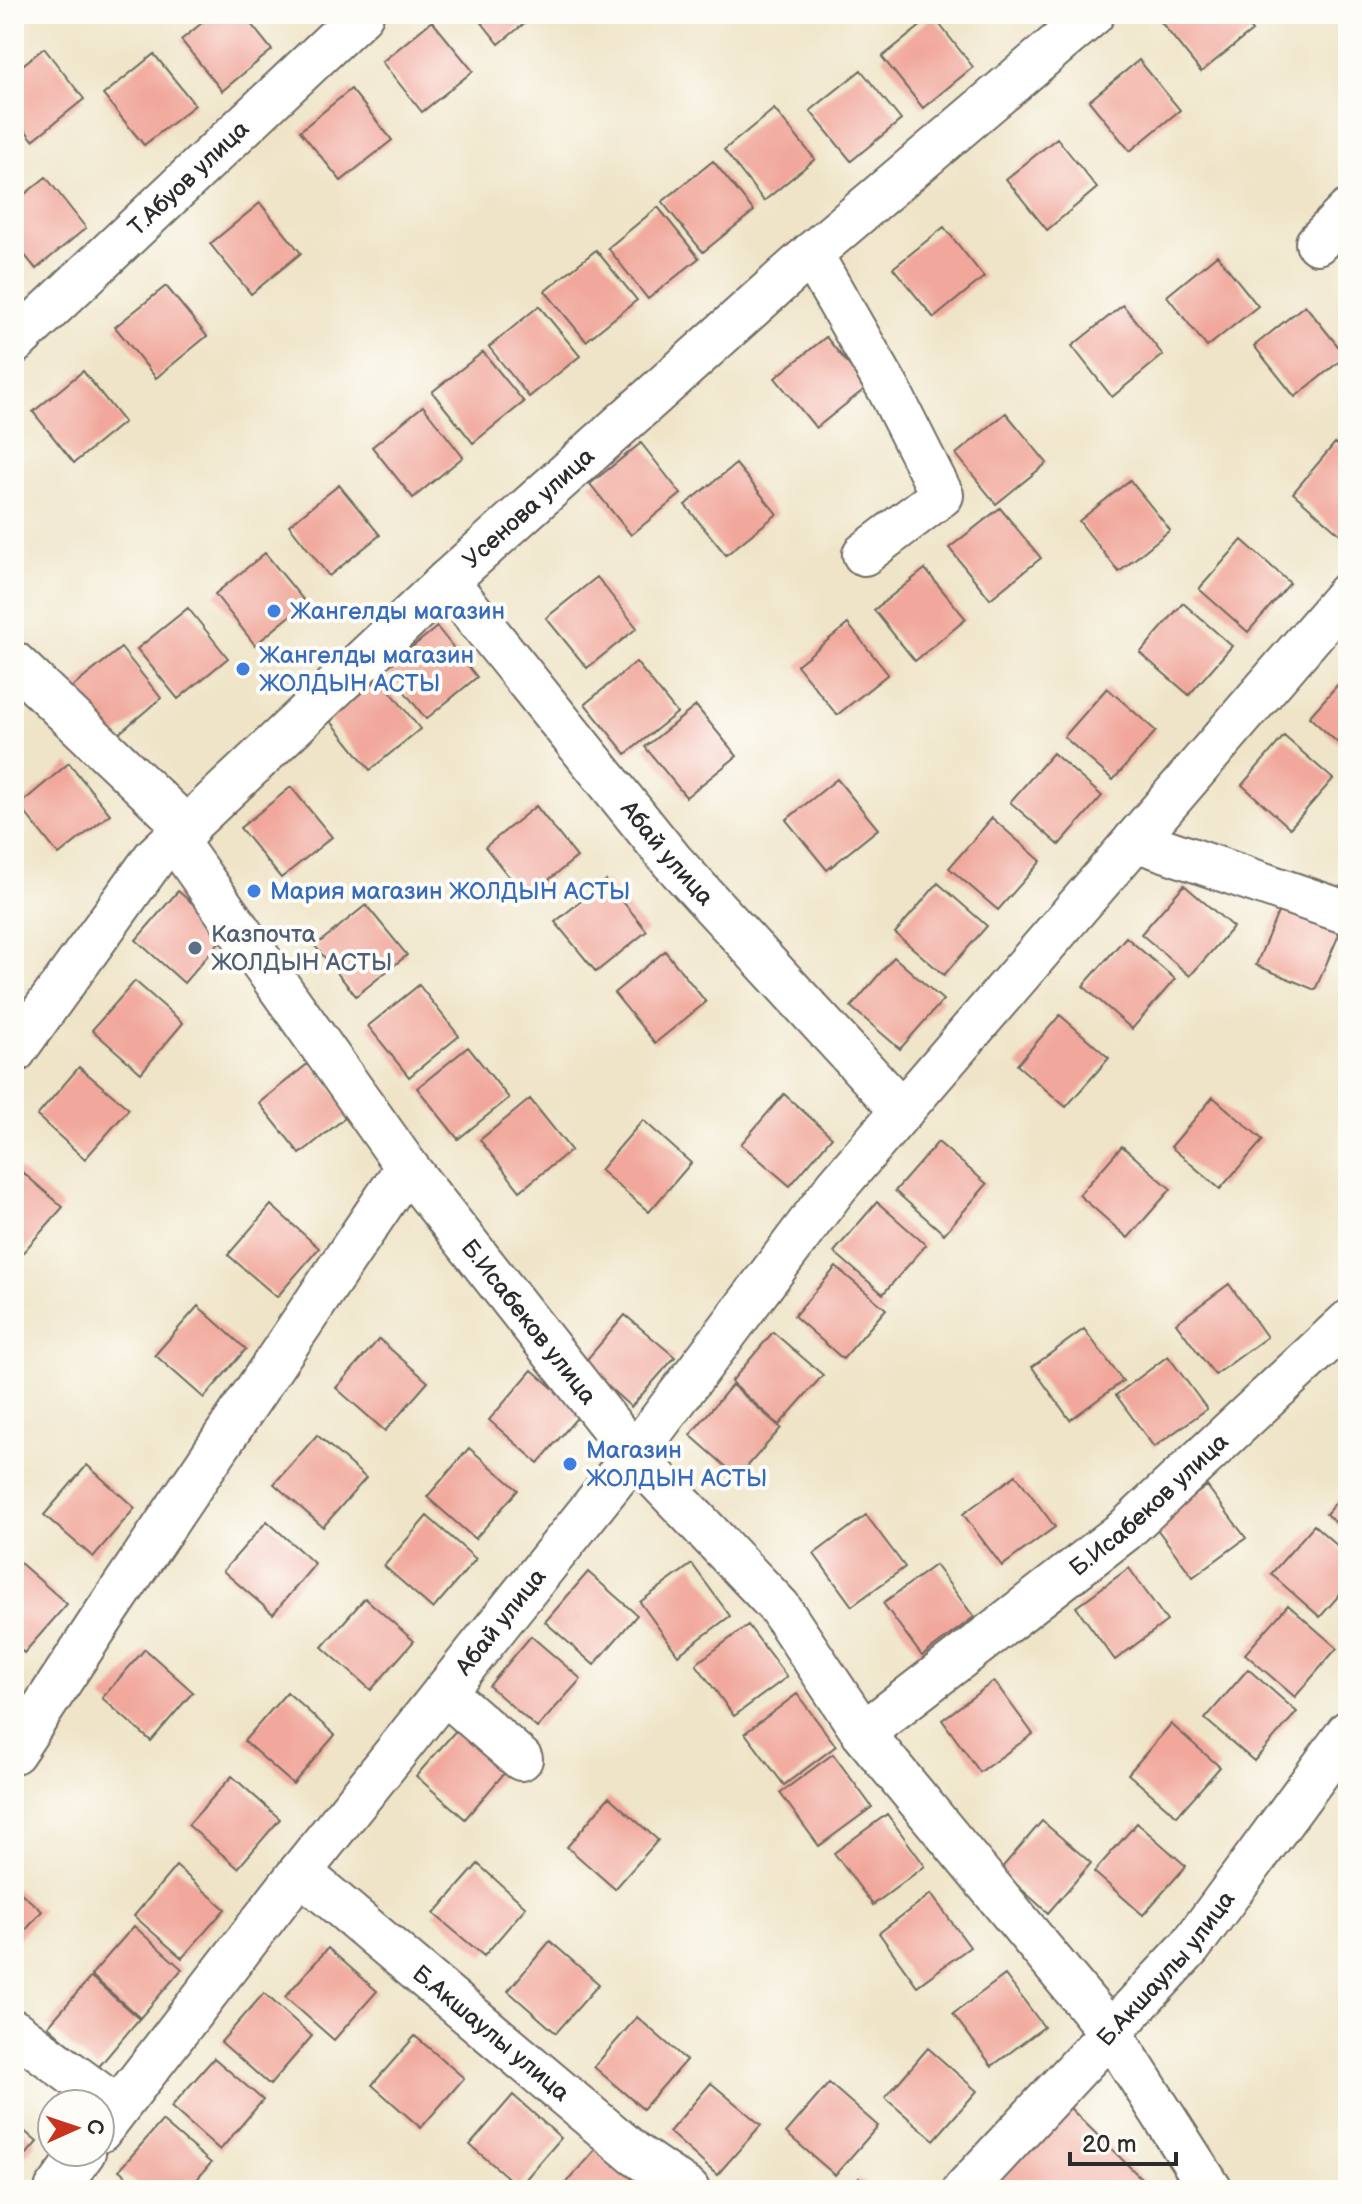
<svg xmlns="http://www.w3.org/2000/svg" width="1362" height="2204" font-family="'Balsamiq Sans',sans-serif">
<rect width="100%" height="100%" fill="#fdfcf7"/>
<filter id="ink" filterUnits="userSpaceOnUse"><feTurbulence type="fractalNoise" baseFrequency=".0125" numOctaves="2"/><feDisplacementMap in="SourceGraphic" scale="16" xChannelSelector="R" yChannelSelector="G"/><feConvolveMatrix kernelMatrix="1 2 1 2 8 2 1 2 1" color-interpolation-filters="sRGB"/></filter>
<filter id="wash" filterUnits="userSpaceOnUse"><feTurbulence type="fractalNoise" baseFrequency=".006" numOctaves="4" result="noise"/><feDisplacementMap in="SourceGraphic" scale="32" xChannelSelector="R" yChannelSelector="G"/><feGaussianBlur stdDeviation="1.8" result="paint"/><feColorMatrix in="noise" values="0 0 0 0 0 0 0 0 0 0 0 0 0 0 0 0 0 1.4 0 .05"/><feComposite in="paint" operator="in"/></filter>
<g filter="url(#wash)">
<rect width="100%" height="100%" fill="#efe4c7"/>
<g id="blocks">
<!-- building -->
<path fill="#f1a79b" d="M213,14H243L272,50L222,91L181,40Z
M475,14H536L499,44Z
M1169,14H1239L1252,31L1201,72L1160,21Z
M933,16L973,67L923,108L882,57Z
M432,21L473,71L422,112L382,62Z
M44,48L84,99L33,140L14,116V72Z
M154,54L195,105L144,145L103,95Z
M1139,60L1180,110L1130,151L1089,101Z
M861,70L901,120L851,161L810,111Z
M351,89L392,140L341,181L300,131Z
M774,109L815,159L764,201L724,150Z
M1057,138L1097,188L1047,230L1006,179Z
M713,161L754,211L703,252L662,202Z
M46,177L86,228L36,269L14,242V203Z
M260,203L301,253L251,294L210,244Z
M658,207L699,258L648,299L608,248Z
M944,227L984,277L934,318L893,268Z
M596,250L637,300L586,341L545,291Z
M1217,255L1258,306L1207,347L1167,296Z
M166,286L207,336L156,378L115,327Z
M1123,305L1163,355L1112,397L1072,346Z
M1305,305L1346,356L1295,397L1254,346Z
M539,306L580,356L529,397L489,347Z
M826,337L867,387L816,428L775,378Z
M483,352L524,402L473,443L432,392Z
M83,371L124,422L74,463L33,412Z
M423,406L463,457L413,498L372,447Z
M1006,413L1047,463L996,504L956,454Z
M641,443L681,494L631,535L590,484Z
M1335,443L1348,454V528L1341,535L1293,493Z
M736,464L777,514L726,555L685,505Z
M1130,480L1170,530L1119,572L1079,521Z
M339,485L380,535L329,576L289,525Z
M1000,508L1041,558L990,599L949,548Z
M1242,540L1290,583L1248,632L1199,589Z
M265,553L306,603L255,645L215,594Z
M925,569L966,619L915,661L874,610Z
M597,577L637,628L587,668L546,618Z
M1183,603L1232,646L1189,695L1140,653Z
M188,608L228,658L178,699L137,649Z
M848,624L888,674L837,715L797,665Z
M437,627L477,677L426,719L386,668Z
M121,648L161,698L111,740L70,689Z
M636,662L677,713L626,754L585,704Z
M1348,673V752L1309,717Z
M380,678L420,729L370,770L329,719Z
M1107,688L1156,731L1113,780L1064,737Z
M696,706L737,756L686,797L645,747Z
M1284,736L1333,779L1290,828L1242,785Z
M1053,753L1102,796L1059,845L1010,802Z
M69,763L110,814L59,855L19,805Z
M837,779L878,829L827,870L786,820Z
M291,787L332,837L281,878L240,828Z
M536,806L577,857L526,898L485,847Z
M992,818L1041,861L998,910L949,868Z
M606,881L647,931L596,972L555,922Z
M938,883L987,926L944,975L895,933Z
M1184,885L1233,927L1190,976L1141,934Z
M178,891L227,933L184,983L136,940Z
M366,905L407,955L356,996L315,946Z
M1281,905L1341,930L1315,990L1256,965Z
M1126,937L1175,979L1132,1029L1083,986Z
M665,951L706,1002L655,1043L614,993Z
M894,957L943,1000L900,1049L851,1007Z
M1348,978V1001L1340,998Z
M135,981L183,1023L141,1073L92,1030Z
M419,985L459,1036L409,1077L368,1026Z
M1060,1015L1109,1058L1066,1107L1017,1065Z
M468,1047L509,1098L458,1139L417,1088Z
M310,1062L351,1113L300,1154L259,1103Z
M79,1067L129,1109L85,1159L37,1116Z
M784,1094L832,1137L790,1186L741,1144Z
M1213,1097L1263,1140L1220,1189L1171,1147Z
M530,1099L571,1150L520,1191L480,1140Z
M643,1120L691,1163L649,1212L600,1170Z
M938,1142L987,1184L944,1234L895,1191Z
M1122,1146L1171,1189L1128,1238L1079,1195Z
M14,1165L63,1207L19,1257L14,1252Z
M877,1202L926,1245L883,1294L834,1252Z
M271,1205L319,1248L277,1297L228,1255Z
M836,1267L886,1309L843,1359L794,1316Z
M1229,1284L1267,1337L1215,1375L1176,1323Z
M198,1306L246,1349L204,1398L155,1355Z
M625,1315L675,1357L631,1407L583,1364Z
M1084,1329L1123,1381L1070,1420L1032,1367Z
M773,1332L823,1375L779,1425L731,1382Z
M379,1339L428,1382L385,1431L336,1388Z
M1168,1356L1207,1409L1154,1447L1116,1395Z
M532,1370L581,1413L538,1463L489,1420Z
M732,1385L781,1428L738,1477L690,1435Z
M317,1435L366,1478L323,1527L274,1484Z
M469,1448L518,1490L475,1539L427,1497Z
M87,1465L135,1508L93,1557L44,1515Z
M1016,1475L1055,1527L1002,1566L963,1514Z
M1207,1486L1246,1538L1193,1577L1154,1525Z
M1348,1488V1534L1326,1514Z
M866,1515L905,1567L852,1606L814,1554Z
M427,1516L476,1559L433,1609L384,1566Z
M267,1521L315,1564L273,1614L223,1571Z
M1314,1525L1348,1555V1585L1320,1617L1271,1574Z
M18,1561L67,1604L24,1653L14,1644V1566Z
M692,1564L730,1616L678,1655L640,1602Z
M935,1565L974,1617L922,1656L883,1603Z
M1129,1568L1167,1621L1115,1660L1076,1607Z
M588,1572L637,1615L594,1665L545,1622Z
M365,1598L414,1641L371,1690L322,1647Z
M1288,1605L1337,1648L1295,1697L1245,1654Z
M748,1625L787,1677L734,1716L696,1664Z
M531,1636L581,1679L537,1728L489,1686Z
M145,1649L193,1692L151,1741L102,1698Z
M1248,1669L1297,1712L1254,1761L1205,1719Z
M994,1681L1033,1734L980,1772L942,1720Z
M287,1692L335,1735L293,1784L244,1741Z
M797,1694L836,1746L784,1785L745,1733Z
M1171,1724L1220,1767L1177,1816L1128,1774Z
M459,1727L507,1770L465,1819L416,1776Z
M833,1754L872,1807L819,1846L780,1793Z
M232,1776L280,1819L238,1868L188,1825Z
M609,1797L658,1840L615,1889L567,1847Z
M887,1814L925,1866L873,1905L834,1853Z
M1042,1821L1091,1863L1048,1913L1000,1870Z
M1137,1823L1186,1866L1143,1915L1094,1872Z
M478,1864L526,1907L484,1956L434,1914Z
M176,1866L225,1909L182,1958L134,1916Z
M14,1887L42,1911L14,1944Z
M931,1894L970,1947L917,1986L879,1933Z
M134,1926L182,1969L140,2018L91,1975Z
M550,1941L599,1984L556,2033L508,1991Z
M328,1948L377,1991L334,2040L285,1997Z
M1005,1975L1044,2027L992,2066L953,2014Z
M91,1977L139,2019L97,2069L48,2026Z
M264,1993L312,2036L270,2085L221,2042Z
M637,2017L686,2060L643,2109L594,2067Z
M415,2036L464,2078L421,2128L372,2085Z
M928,2048L977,2091L934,2140L885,2098Z
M214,2058L263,2100L220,2150L171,2107Z
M711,2083L761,2125L717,2175L669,2132Z
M829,2083L878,2126L835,2175L786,2133Z
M513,2095L561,2138L519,2187L470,2145Z
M1068,2106L1153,2190H1063L1060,2187L1057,2190H992Z
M162,2121L211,2163L188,2190H143L119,2170Z
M14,2122L37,2142L14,2169Z
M598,2146L648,2190H560Z
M859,2178L872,2190H849Z"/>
</g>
</g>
<g filter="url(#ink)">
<use href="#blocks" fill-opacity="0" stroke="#706c62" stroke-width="2"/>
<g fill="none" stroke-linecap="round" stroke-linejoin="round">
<defs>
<g id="minor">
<path d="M1317,243L1348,211"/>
<path d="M811,254L888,388L942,495L864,554"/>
<path id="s1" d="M14,343L362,14"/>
<path id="s2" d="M447,581L672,861L902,1111"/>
<path d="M14,663L188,829"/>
<path id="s3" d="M175,840L407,1167L634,1455L779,1607L863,1733L1110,2032L1211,2190"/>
<path d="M1135,840L1348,913"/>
<path id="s4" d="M14,1052L155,857L447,581L811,254L1093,14"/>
<path d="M444,1692L521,1759"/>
<path id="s5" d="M863,1733L1124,1531L1348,1322"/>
<path d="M14,1752L107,1611L407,1167"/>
<path id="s6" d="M300,1872L635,2154L688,2190"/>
<path d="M14,2031L117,2107"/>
<path id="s7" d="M100,2131L300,1872L634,1455L837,1186L1348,593"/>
<path d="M56,2190L84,2152"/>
<path id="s8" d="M964,2190L1190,1947L1348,1732"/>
</g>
</defs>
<!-- minor casing -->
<use href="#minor" stroke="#706c62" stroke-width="46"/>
<!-- minor -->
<use href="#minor" stroke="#fff" stroke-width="42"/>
</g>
</g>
<!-- markers -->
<g fill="#3f7fe0" stroke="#fdfcf7" stroke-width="3">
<circle cx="274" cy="611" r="8"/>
<circle cx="243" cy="669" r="8"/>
<circle cx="254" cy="891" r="8"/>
<circle cx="570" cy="1464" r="8"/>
</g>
<circle fill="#5c6f8a" stroke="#fdfcf7" stroke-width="3" cx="195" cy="948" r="8"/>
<g text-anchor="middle" stroke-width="8" stroke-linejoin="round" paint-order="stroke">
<!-- street labels -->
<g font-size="24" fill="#2b2b2b" stroke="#fdfcf7">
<text dy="8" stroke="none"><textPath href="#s1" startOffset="240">Т.Абуов улица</textPath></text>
<text dy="8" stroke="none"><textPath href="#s4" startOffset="752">Усенова улица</textPath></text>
<text dy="8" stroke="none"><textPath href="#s2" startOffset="350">Абай улица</textPath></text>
<text dy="8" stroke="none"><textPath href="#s3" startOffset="598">Б.Исабеков улица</textPath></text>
<text dy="8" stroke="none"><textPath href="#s5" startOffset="366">Б.Исабеков улица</textPath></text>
<text dy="8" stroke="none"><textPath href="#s7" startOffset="648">Абай улица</textPath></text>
<text dy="8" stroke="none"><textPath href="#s8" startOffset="300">Б.Акшаулы улица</textPath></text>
<text dy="8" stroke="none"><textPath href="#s6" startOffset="250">Б.Акшаулы улица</textPath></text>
</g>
<!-- shop labels -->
<g font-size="24" fill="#366cbe" stroke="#fdfcf7" text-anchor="start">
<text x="290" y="619">Жангелды магазин</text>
<text x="259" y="663">Жангелды магазин<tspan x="259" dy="28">ЖОЛДЫН АСТЫ</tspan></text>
<text x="270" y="899">Мария магазин ЖОЛДЫН АСТЫ</text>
<text x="586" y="1458">Магазин<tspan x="586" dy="28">ЖОЛДЫН АСТЫ</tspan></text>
</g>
<!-- service labels -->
<g font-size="24" fill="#4e5e75" stroke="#fdfcf7" text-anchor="start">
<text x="211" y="942">Казпочта<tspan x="211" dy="28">ЖОЛДЫН АСТЫ</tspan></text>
</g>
</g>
<!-- margin -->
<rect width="1362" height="2204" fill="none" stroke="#fdfcf7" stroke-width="48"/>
<!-- north arrow -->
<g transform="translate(76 2128) rotate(87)"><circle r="38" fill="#fdfcf7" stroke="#a9a8a5" stroke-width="2"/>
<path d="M0-6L14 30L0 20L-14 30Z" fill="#c8321e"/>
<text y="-12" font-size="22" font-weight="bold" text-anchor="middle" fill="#2b2b2b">С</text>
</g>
<!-- scale -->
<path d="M1070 2152v12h106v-12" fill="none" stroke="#2b2b2b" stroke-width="4"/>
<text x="1082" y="2152" font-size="24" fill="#2b2b2b" stroke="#fdfcf7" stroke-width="6" paint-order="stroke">20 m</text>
</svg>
